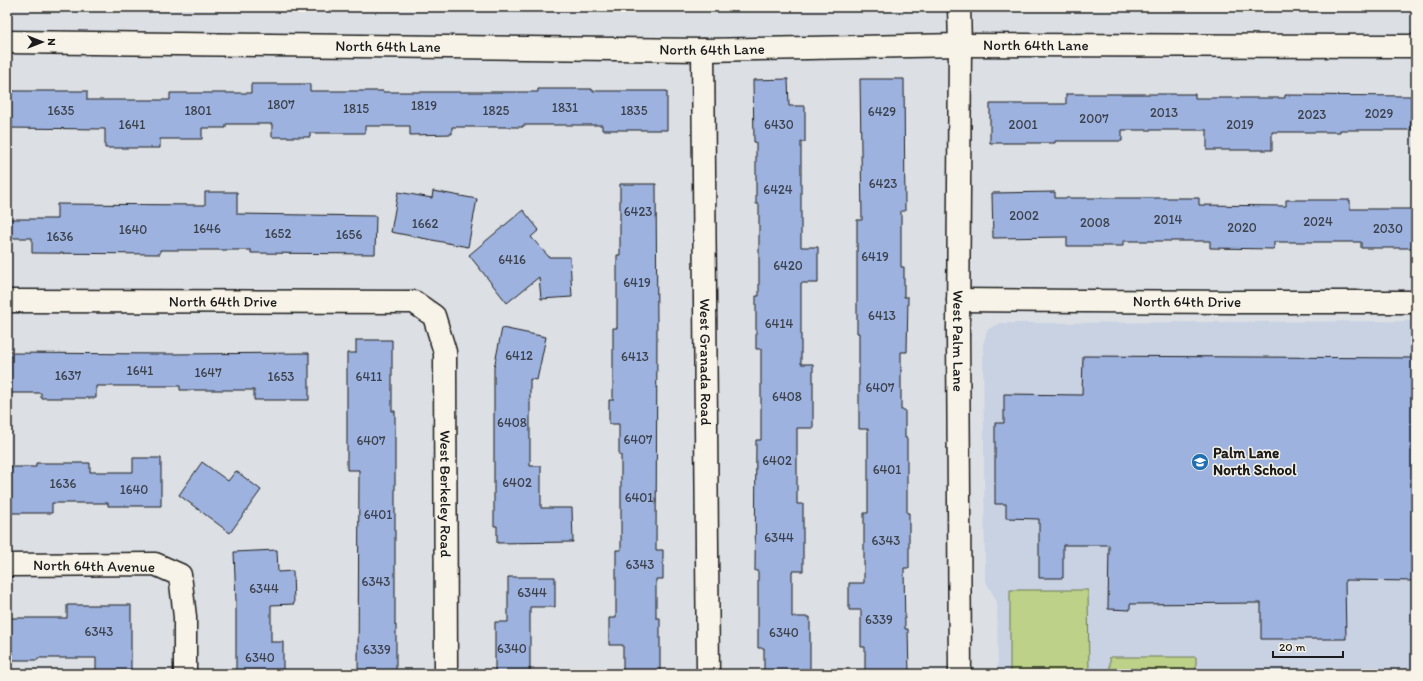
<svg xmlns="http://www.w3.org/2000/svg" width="1423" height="681" font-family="Itim,sans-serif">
<rect width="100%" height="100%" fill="#dce0e5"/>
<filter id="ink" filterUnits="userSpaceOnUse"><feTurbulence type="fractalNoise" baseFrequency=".025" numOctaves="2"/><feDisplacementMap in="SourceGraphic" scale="8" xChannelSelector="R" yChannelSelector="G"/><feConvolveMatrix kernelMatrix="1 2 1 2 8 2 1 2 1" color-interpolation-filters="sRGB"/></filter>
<g filter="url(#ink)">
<!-- built -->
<path fill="#c9d2e3" d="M1416,321V674H998L997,602L985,580L983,345L987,330L999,323Z"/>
<!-- garden -->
<path fill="#bdd288" stroke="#6c7752" d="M1088,590L1089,674H1010V590Z
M1110,657H1196V674H1110Z"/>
<!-- building -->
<path fill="#9db2df" stroke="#1c1c1c" d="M788,79L789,106H805V142H801V247H818V283H801V364H813V428H797V504H803V571H792V617H810V674H764V648H758V571H755L756,440H761V349H756V296H759V204H756V142H754L753,80Z
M860,79H904L905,211H901V267H904V297H908L907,352H901V410H905V438H907V513H909V568H904L905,629H908L909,674H865V647H861V610H849V583H864V513H868V429H859V333H857V220H862Z
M251,84H310V91H383V92H538V89H592V91H667V130H602V125H523V127H452V134L410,135V126H365V133H310V137H272V124H226V128H202V139H160V148H105V129L7,128V91H87V100H170V93H251Z
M1066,94H1195V98H1285V95L1411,96V130H1340V132H1272V150H1207V130H1122V141H1055V143H990V104H1066Z
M620,184H656L657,328L656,550H663V579H656V618H660V674H623V645H609V618H616V550H621V455H619V424H609V400H613V328H617V255H620Z
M433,191L477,199L468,247L391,232L398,192L432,198Z
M205,192H237V214L376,216L375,254L251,253V250H160V254L32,253V238H7V219H57V204L205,205Z
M1055,192V198H1199V205L1286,206V200H1350V209H1416V248H1361V242H1274V249L1210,248V241H1123V246H1067V237L993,238L992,193Z
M523,210L539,230L531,237L549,257H570L572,297L541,299L539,277L507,303L469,255Z
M502,328L546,337L537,380L530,379V466H541V508H572L573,542L497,543V526H494V368Z
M356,340H392V411H395V625H396V674H358L359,470H347V353H356Z
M7,353L167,354L309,353V400H254V390H180V386H96V398H41V393H7Z
M1083,356L1416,358V581L1345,580L1346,639H1261V603L1130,604V610L1108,609L1109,545H1063V578H1039V519L1006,518V504H995V423H1004V394L1082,395Z
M133,458H161V506H108V503H52V513H7V467H36V463H90V472H133Z
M202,462L228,481L236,471L261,490L230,533L179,495Z
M277,550L278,572L293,571L294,604L271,605V642H283V673H236V602L234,552Z
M508,577H555V607H530V674H495V622H508Z
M67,605H131V674H96V658H38V660H7V618H67Z"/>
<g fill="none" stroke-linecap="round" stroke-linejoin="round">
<defs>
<g id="minor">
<path id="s1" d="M959,7L960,45L958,330L960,674"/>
<path id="s2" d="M7,42L703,50L960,45L1416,46"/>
<path id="s3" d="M703,50L708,674"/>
<path id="s4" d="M958,300L1233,302H1416"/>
<path id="s5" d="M7,301L414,302L434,316L445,352L446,674"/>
<path d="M7,565L155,564L180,575L185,617V674"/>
</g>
</defs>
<!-- minor casing -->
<use href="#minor" stroke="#1c1c1c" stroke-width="25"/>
<!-- minor -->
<use href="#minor" stroke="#f7f3e8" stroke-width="22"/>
</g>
</g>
<!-- icons -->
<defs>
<symbol id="school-disc" viewBox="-11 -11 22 22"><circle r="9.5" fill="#1f6fb2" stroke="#f7f3e8"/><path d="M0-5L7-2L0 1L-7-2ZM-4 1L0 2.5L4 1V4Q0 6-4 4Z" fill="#fff"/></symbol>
</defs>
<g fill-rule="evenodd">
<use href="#school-disc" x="1190" y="452" width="20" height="20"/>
</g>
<g text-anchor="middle" stroke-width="3" stroke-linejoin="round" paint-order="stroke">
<!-- number labels -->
<g font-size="13" fill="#3c424d">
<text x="281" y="109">1807</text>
<text x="424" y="110">1819</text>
<text x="565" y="112">1831</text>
<text x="356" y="113">1815</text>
<text x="61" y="115">1635</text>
<text x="198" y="115">1801</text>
<text x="496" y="115">1825</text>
<text x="634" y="115">1835</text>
<text x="882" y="116">6429</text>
<text x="1164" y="117">2013</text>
<text x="1379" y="118">2029</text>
<text x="1312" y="119">2023</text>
<text x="1094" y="123">2007</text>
<text x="132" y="129">1641</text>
<text x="779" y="129">6430</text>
<text x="1023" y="129">2001</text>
<text x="1240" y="129">2019</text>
<text x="883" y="188">6423</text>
<text x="778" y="194">6424</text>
<text x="638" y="216">6423</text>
<text x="1024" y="220">2002</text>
<text x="1168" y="224">2014</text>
<text x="1318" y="226">2024</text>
<text x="1095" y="227">2008</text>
<text x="425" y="228">1662</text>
<text x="1242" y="232">2020</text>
<text x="207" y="233">1646</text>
<text x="1388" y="233">2030</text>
<text x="133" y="234">1640</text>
<text x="278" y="238">1652</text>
<text x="349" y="239">1656</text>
<text x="60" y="241">1636</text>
<text x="875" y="261">6419</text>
<text x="512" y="264">6416</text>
<text x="788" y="270">6420</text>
<text x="637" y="287">6419</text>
<text x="882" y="320">6413</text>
<text x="779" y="328">6414</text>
<text x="519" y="360">6412</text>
<text x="635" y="361">6413</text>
<text x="140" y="375">1641</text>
<text x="208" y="377">1647</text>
<text x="68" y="380">1637</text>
<text x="281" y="381">1653</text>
<text x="369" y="381">6411</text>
<text x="880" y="392">6407</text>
<text x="787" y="401">6408</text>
<text x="512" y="427">6408</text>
<text x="638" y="444">6407</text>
<text x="371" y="445">6407</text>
<text x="777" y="465">6402</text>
<text x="887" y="474">6401</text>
<text x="517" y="487">6402</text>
<text x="63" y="488">1636</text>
<text x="134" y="494">1640</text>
<text x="639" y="502">6401</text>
<text x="378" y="519">6401</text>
<text x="779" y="542">6344</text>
<text x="886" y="545">6343</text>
<text x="640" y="569">6343</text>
<text x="376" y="586">6343</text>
<text x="264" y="593">6344</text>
<text x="532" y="597">6344</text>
<text x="879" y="624">6339</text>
<text x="99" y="636">6343</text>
<text x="784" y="637">6340</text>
<text x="512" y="653">6340</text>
<text x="377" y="654">6339</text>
<text x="260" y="662">6340</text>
</g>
<!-- street labels -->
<g font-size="15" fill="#1c1c1c" stroke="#f7f3e8">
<text dy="5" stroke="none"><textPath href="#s2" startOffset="381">North 64th Lane</textPath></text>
<text dy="5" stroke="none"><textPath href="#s2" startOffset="1029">North 64th Lane</textPath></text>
<text dy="5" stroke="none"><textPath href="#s2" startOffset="705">North 64th Lane</textPath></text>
<text dy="5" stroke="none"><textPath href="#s5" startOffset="216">North 64th Drive</textPath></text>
<text dy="5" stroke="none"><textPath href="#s4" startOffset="229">North 64th Drive</textPath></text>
<text dy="5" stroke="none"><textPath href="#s1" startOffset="334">West Palm Lane</textPath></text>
<text dy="5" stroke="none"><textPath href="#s3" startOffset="312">West Granada Road</textPath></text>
<text dy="5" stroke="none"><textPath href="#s5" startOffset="611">West Berkeley Road</textPath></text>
<text transform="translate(94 566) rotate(1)" y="5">North 64th Avenue</text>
</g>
<!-- poi labels -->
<g font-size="15" font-weight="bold" fill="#1c1c1c" stroke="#f7f3e8" text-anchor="start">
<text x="1213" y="458">Palm Lane<tspan x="1213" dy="17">North School</tspan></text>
</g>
</g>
<!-- margin -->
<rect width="1423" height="681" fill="none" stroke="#f7f3e8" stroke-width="24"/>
<rect x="12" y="12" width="1399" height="657" fill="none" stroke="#1c1c1c" stroke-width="1.5" filter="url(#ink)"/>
<!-- north arrow -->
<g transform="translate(42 42) rotate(90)" stroke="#f7f3e8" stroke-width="3" paint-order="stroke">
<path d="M0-3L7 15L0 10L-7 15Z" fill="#1c1c1c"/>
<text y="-6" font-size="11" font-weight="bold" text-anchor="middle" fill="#1c1c1c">N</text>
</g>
<!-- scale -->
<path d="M1273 651v6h70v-6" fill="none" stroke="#1c1c1c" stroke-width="2"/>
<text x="1279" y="651" font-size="12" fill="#1c1c1c" stroke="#f7f3e8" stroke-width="3" paint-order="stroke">20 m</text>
</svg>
